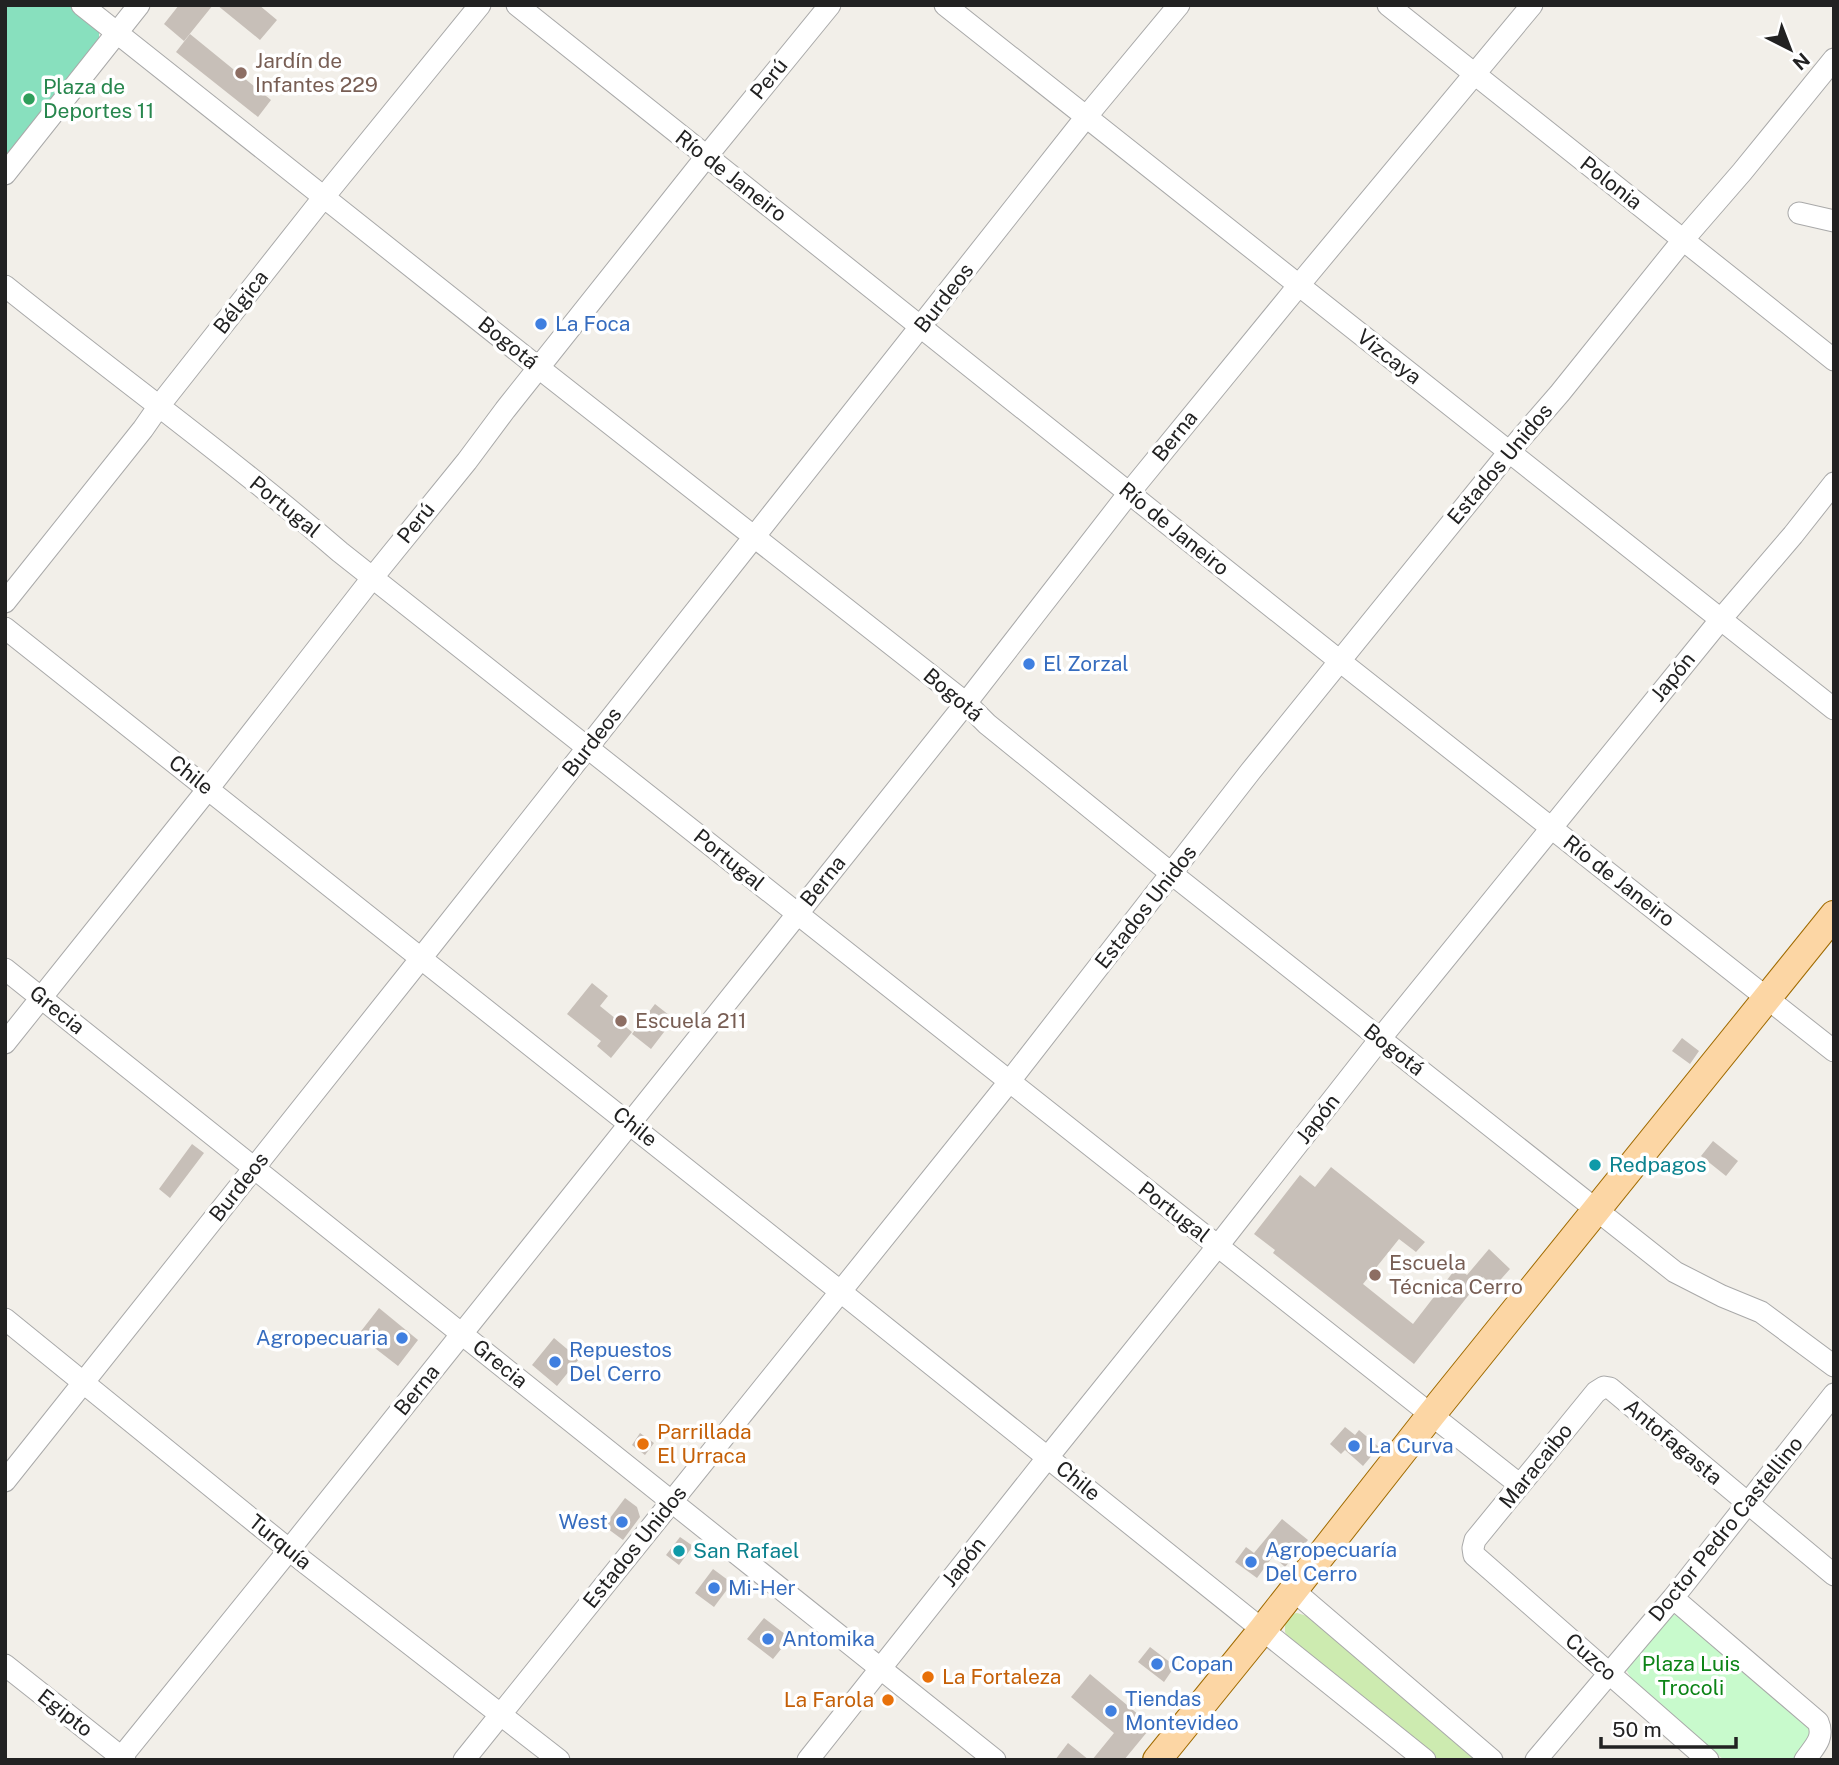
<svg xmlns="http://www.w3.org/2000/svg" width="1839" height="1765" font-family="'Public Sans',sans-serif">
<rect width="100%" height="100%" fill="#f2efe9"/>
<!-- grass -->
<path fill="#cdebb0" d="M1297,1613L1307,1616L1475,1760H1439L1288,1637L1285,1632V1623L1292,1614Z"/>
<!-- park -->
<path fill="#c8facc" d="M1674,1615L1686,1617L1808,1723L1813,1736L1795,1760H1724L1632,1680L1627,1671L1628,1664L1670,1616Z"/>
<!-- pitch -->
<path fill="#88e0be" d="M5,5H70L95,26L99,31V41L5,158Z"/>
<!-- building -->
<path fill="#c7bfb8" d="M179,5H213L184,41L164,24Z
M217,5H259L277,20L260,40Z
M190,34L271,100L258,117L176,52Z
M592,983L608,996L600,1006L632,1032L611,1058L597,1046L601,1041L567,1014Z
M655,1004L674,1019L651,1049L632,1034Z
M1682,1038L1699,1051L1690,1064L1672,1051Z
M1713,1141L1738,1161L1726,1176L1701,1156Z
M192,1144L204,1153L170,1198L159,1189Z
M1331,1167L1425,1242L1416,1252L1399,1239L1363,1284L1413,1324L1457,1267L1467,1275L1489,1249L1510,1269L1494,1287L1483,1277L1414,1364L1273,1253L1275,1250L1254,1234L1300,1175L1315,1187Z
M379,1308L418,1340L398,1366L358,1335Z
M554,1338L579,1359L557,1386L532,1365Z
M1345,1427L1355,1435L1359,1430L1379,1447L1363,1466L1345,1450L1341,1454L1330,1444Z
M640,1433L654,1443L645,1455L632,1445Z
M625,1498L637,1507L640,1517L623,1540L604,1526Z
M1282,1519L1308,1540L1285,1567L1273,1556L1257,1578L1235,1562L1246,1547L1254,1553Z
M680,1537L693,1546L679,1565L666,1555Z
M713,1569L732,1583L714,1607L695,1593Z
M764,1618L790,1638L773,1659L747,1639Z
M1150,1647L1175,1666L1164,1682L1138,1662Z
M1090,1674L1152,1726L1124,1760H1092L1114,1733L1071,1697Z
M1068,1743L1089,1760H1055Z"/>
<g fill="none" stroke-linecap="round" stroke-linejoin="round">
<defs>
<path id="minor" d="M82,5L539,368L966,703L987,724L1172,874L1675,1272L1722,1296L1761,1312L1834,1366
M517,5L1341,662L1834,1051
M945,5L1834,709
M1388,5L1834,360
M5,174L139,5
M1799,213L1834,221
M5,286C116,375 232,459 340,552L1520,1485
M5,602L143,429L159,406L323,198L480,5
M5,628L841,1292L1425,1760
M5,969L995,1760
M5,1043L208,789L373,577L467,461L505,410L706,157L830,5
M5,1319L303,1561L559,1760
M5,1481L422,957L1086,117L1179,5
M1293,1590L1492,1760
M1673,1598L1818,1722C1825,1738 1814,1747 1805,1760
M5,1665L125,1760
M119,1760L289,1550L966,703L1129,493L1299,285L1532,5
M464,1760L1009,1082L1250,772L1509,452L1560,393L1683,240L1742,172L1834,59
M808,1760L1048,1457L1217,1247L1380,1039L1721,619L1793,535L1834,483
M1536,1760L1673,1598L1834,1394
M1708,1760L1474,1555L1473,1548L1475,1540L1596,1392L1604,1387L1610,1388L1834,1575"/>
<path id="major" d="M1157,1760L1263,1629L1431,1415L1834,915"/>
</defs>
<!-- minor casing -->
<use href="#minor" stroke="#a9a9a9" stroke-width="23"/>
<!-- major casing -->
<use href="#major" stroke="#a06b00" stroke-width="30"/>
<!-- minor -->
<use href="#minor" stroke="#fff" stroke-width="21"/>
<!-- major -->
<use href="#major" stroke="#fcd6a4" stroke-width="28"/>
</g>
<!-- markers -->
<g fill="#8d6e63" stroke="#fff" stroke-width="2.5">
<circle cx="241" cy="73" r="7"/>
<circle cx="621" cy="1021" r="7"/>
<circle cx="1375" cy="1275" r="7"/>
</g>
<circle fill="#2e9e5b" stroke="#fff" stroke-width="2.5" cx="29" cy="99" r="7"/>
<g fill="#3f7fe0" stroke="#fff" stroke-width="2.5">
<circle cx="541" cy="324" r="7"/>
<circle cx="1029" cy="664" r="7"/>
<circle cx="402" cy="1338" r="7"/>
<circle cx="555" cy="1362" r="7"/>
<circle cx="1354" cy="1446" r="7"/>
<circle cx="622" cy="1522" r="7"/>
<circle cx="1251" cy="1562" r="7"/>
<circle cx="714" cy="1588" r="7"/>
<circle cx="768" cy="1639" r="7"/>
<circle cx="1157" cy="1664" r="7"/>
<circle cx="1111" cy="1711" r="7"/>
</g>
<g fill="#0f9aa8" stroke="#fff" stroke-width="2.5">
<circle cx="1595" cy="1165" r="7"/>
<circle cx="679" cy="1551" r="7"/>
</g>
<g fill="#e8710a" stroke="#fff" stroke-width="2.5">
<circle cx="643" cy="1444" r="7"/>
<circle cx="928" cy="1677" r="7"/>
<circle cx="888" cy="1700" r="7"/>
</g>
<g text-anchor="middle" stroke-width="7" stroke-linejoin="round" paint-order="stroke">
<!-- education labels -->
<g font-size="21" fill="#785e54" stroke="#fff" text-anchor="start">
<text x="255" y="68">Jardín de<tspan x="255" dy="24">Infantes 229</tspan></text>
<text x="635" y="1028">Escuela 211</text>
<text x="1389" y="1270">Escuela<tspan x="1389" dy="24">Técnica Cerro</tspan></text>
</g>
<!-- street labels -->
<g font-size="21" fill="#222" stroke="#fff">
<text transform="translate(769 79) rotate(-51)" y="7">Perú</text>
<text transform="translate(731 176) rotate(38)" y="7">Río de Janeiro</text>
<text transform="translate(1611 183) rotate(38)" y="7">Polonia</text>
<text transform="translate(944 298) rotate(-52)" y="7">Burdeos</text>
<text transform="translate(241 302) rotate(-52)" y="7">Bélgica</text>
<text transform="translate(508 343) rotate(39)" y="7">Bogotá</text>
<text transform="translate(1389 357) rotate(38)" y="7">Vizcaya</text>
<text transform="translate(1175 436) rotate(-51)" y="7">Berna</text>
<text transform="translate(1500 464) rotate(-50)" y="7">Estados Unidos</text>
<text transform="translate(285 507) rotate(39)" y="7">Portugal</text>
<text transform="translate(416 523) rotate(-51)" y="7">Perú</text>
<text transform="translate(1174 529) rotate(39)" y="7">Río de Janeiro</text>
<text transform="translate(1673 677) rotate(-51)" y="7">Japón</text>
<text transform="translate(953 695) rotate(40)" y="7">Bogotá</text>
<text transform="translate(592 742) rotate(-52)" y="7">Burdeos</text>
<text transform="translate(191 775) rotate(38)" y="7">Chile</text>
<text transform="translate(729 860) rotate(39)" y="7">Portugal</text>
<text transform="translate(823 881) rotate(-51)" y="7">Berna</text>
<text transform="translate(1619 881) rotate(38)" y="7">Río de Janeiro</text>
<text transform="translate(1146 907) rotate(-52)" y="7">Estados Unidos</text>
<text transform="translate(57 1010) rotate(39)" y="7">Grecia</text>
<text transform="translate(1394 1050) rotate(38)" y="7">Bogotá</text>
<text transform="translate(1318 1119) rotate(-52)" y="7">Japón</text>
<text transform="translate(635 1127) rotate(39)" y="7">Chile</text>
<text transform="translate(239 1187) rotate(-52)" y="7">Burdeos</text>
<text transform="translate(1174 1212) rotate(38)" y="7">Portugal</text>
<text transform="translate(500 1364) rotate(39)" y="7">Grecia</text>
<text transform="translate(417 1390) rotate(-51)" y="7">Berna</text>
<text transform="translate(1673 1442) rotate(40)" y="7">Antofagasta</text>
<text transform="translate(1536 1466) rotate(-51)" y="7">Maracaibo</text>
<text transform="translate(1078 1481) rotate(39)" y="7">Chile</text>
<text transform="translate(1726 1529) rotate(-51)" y="7">Doctor Pedro Castellino</text>
<text transform="translate(280 1542) rotate(39)" y="7">Turquía</text>
<text transform="translate(635 1547) rotate(-51)" y="7">Estados Unidos</text>
<text transform="translate(964 1562) rotate(-52)" y="7">Japón</text>
<text transform="translate(1591 1657) rotate(41)" y="7">Cuzco</text>
<text transform="translate(65 1713) rotate(38)" y="7">Egipto</text>
</g>
<!-- leisure labels -->
<g font-size="21" fill="#27864d" stroke="#fff" text-anchor="start">
<text x="43" y="94">Plaza de<tspan x="43" dy="24">Deportes 11</tspan></text>
</g>
<!-- shop labels -->
<g font-size="21" fill="#366cbe" stroke="#fff" text-anchor="start">
<text x="555" y="331">La Foca</text>
<text x="1043" y="671">El Zorzal</text>
<text x="388" y="1345" text-anchor="end">Agropecuaria</text>
<text x="569" y="1357">Repuestos<tspan x="569" dy="24">Del Cerro</tspan></text>
<text x="1368" y="1453">La Curva</text>
<text x="608" y="1529" text-anchor="end">West</text>
<text x="1265" y="1557">Agropecuaría<tspan x="1265" dy="24">Del Cerro</tspan></text>
<text x="728" y="1595">Mi-Her</text>
<text x="782" y="1646">Antomika</text>
<text x="1171" y="1671">Copan</text>
<text x="1125" y="1706">Tiendas<tspan x="1125" dy="24">Montevideo</tspan></text>
</g>
<!-- culture labels -->
<g font-size="21" fill="#0d838f" stroke="#fff" text-anchor="start">
<text x="1609" y="1172">Redpagos</text>
<text x="693" y="1558">San Rafael</text>
</g>
<!-- food labels -->
<g font-size="21" fill="#c56008" stroke="#fff" text-anchor="start">
<text x="657" y="1439">Parrillada<tspan x="657" dy="24">El Urraca</tspan></text>
<text x="942" y="1684">La Fortaleza</text>
<text x="874" y="1707" text-anchor="end">La Farola</text>
</g>
<!-- park labels -->
<g font-size="21" fill="#0c8416" stroke="#fff">
<text x="1691" y="1671">Plaza Luis<tspan x="1691" dy="24">Trocoli</tspan></text>
</g>
</g>
<!-- border -->
<rect width="1839" height="1765" fill="none" stroke="#222222" stroke-width="14"/>
<!-- north arrow -->
<g transform="translate(1790 49) rotate(138)" stroke="#ffffff" stroke-width="5" paint-order="stroke">
<path d="M0-5L12 26L0 18L-12 26Z" fill="#222222"/>
<text y="-10" font-size="19" font-weight="bold" text-anchor="middle" fill="#222222">N</text>
</g>
<!-- scale -->
<path d="M1601 1737v10h135v-10" fill="none" stroke="#222222" stroke-width="3.5"/>
<text x="1612" y="1737" font-size="21" fill="#222222" stroke="#ffffff" stroke-width="5" paint-order="stroke">50 m</text>
</svg>
